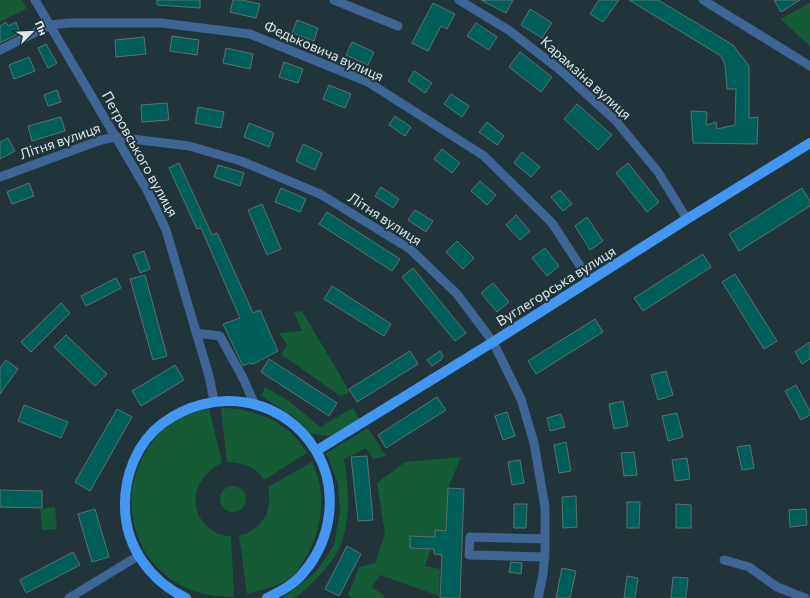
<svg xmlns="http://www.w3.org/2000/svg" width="810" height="598" font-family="Commissioner,sans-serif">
<rect width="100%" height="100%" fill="#20343a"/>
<!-- green -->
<path fill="#145b36" d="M0,0H22L27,8L0,22Z
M810,3V46L780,19Z
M302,311L350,392L340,396L281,354L287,345L279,333L302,331L294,312Z
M265,387L289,401L320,427L353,408L360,420L331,436L311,434L294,417L261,396Z
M209,408L222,463C190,477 185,519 219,534C223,535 227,536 231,536L234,597C219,596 205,596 192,590C138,570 116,507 143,457C149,446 155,436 165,428C178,418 193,412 209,408Z
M221,408C254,408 290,422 307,453L264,480C256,466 242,463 227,462Z
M368,428L386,456L373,459L366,448L344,459C349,489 352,525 337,553C331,563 322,573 314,581C309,586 298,597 292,598C289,598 285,598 282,598L316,572L334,545L340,511L338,483L326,453Z
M461,457L448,488L446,531L435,530V537L410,536V548L431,549L425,566L440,569L439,596L380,575L372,587L384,596L383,598H352L348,595L359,567L375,563L385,534L377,483L405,462Z
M312,462C328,494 322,533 303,562C300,566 297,573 293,576C279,586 263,590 247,594L239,536C263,529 273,511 268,487Z
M220 499a13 13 0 1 1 26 0a13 13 0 1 1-26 0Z
M55,507L57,529L42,530L40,509Z"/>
<!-- building -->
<path fill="#005e59" stroke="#5b726f" d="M157,0H200V8L157,5Z
M233,0H242L260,4L256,18L230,12Z
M481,0H513L506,13Z
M599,0H619L603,22L590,14Z
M629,0H658L733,45L749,66V118L758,117L757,144L693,143L691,111L707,112L706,125L716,122L717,129L735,125L736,89H727L725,65L721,56Z
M774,0H800L781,12Z
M433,3L455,14L447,29L441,26L428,51L412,43Z
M530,9L552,23L542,38L521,25Z
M297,20L318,28L314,41L292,33Z
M6,22L8,26L16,22L20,33L0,43V26Z
M476,23L497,37L489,50L467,36Z
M172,36L199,40L197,55L170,51Z
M144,37L146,54L116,57L115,40Z
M352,42L374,52L368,65L346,55Z
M46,44L57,63L48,68L38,48Z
M226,48L253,54L250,69L223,63Z
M520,52L552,77L541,92L509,67Z
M29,57L35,71L14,79L9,65Z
M284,62L303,69L298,83L279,77Z
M414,71L432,83L425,93L408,81Z
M329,85L351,94L345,108L323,99Z
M57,90L61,102L48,106L44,95Z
M451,94L469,106L462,117L444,104Z
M167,103L169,120L142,122L141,105Z
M577,104L612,135L598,150L564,119Z
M198,107L224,112L221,128L195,123Z
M395,116L411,127L405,136L389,125Z
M61,117L65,131L32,141L28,126Z
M487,122L504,136L497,145L479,132Z
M249,123L274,133L269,147L244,137Z
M8,138L15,151L0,159V142Z
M303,144L322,153L315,170L296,161Z
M442,149L460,163L452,173L434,159Z
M522,152L540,167L531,177L514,163Z
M179,163L212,235L217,233L253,313L260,310L278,351L253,364L249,363L243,366L223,324L240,318L201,228L197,229L169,168Z
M628,163L659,202L647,212L616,173Z
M218,165L244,173L240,186L214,177Z
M480,181L496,195L487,205L471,191Z
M29,183L34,196L12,204L7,192Z
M381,187L399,199L393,208L375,196Z
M281,188L306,199L300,212L275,202Z
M802,188L810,201V206L739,251L729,234Z
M560,190L572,204L563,211L551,197Z
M262,204L281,249L267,255L248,210Z
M415,210L433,221L426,232L408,220Z
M327,212L400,259L392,271L319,224Z
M516,215L530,231L520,240L506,225Z
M587,217L603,241L590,250L575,226Z
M457,241L474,258L463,269L446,252Z
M545,248L559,266L547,276L532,258Z
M144,251L150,269L140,273L133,255Z
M703,254L711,267L643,311L634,298Z
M413,268L466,333L455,341L402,277Z
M735,274L777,341L764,349L722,282Z
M145,275L167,356L153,360L130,279Z
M116,278L121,288L86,306L81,296Z
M493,283L509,302L497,312L481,293Z
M332,286L391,324L384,336L324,299Z
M61,303L70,313L31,352L21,342Z
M595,319L603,332L536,374L528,361Z
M66,335L107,374L95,386L54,347Z
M810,342V359L802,364L795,352Z
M410,351L418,364L357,402L349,389Z
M440,351L443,356L441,360L432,366L427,360Z
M269,359L337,403L329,416L261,372Z
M6,360L18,369L0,394V368Z
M175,365L184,380L141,406L132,391Z
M666,371L673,395L658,400L651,375Z
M796,385L810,411V415L801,420L785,391Z
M437,397L446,410L386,448L378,435Z
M623,401L628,426L614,429L609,404Z
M24,405L68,422L61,438L18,421Z
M117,409L132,417L90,491L75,482Z
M507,412L515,436L503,440L495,416Z
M677,413L683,437L668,441L662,416Z
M561,414L565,427L550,431L547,418Z
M566,442L571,471L559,473L554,445Z
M750,445L754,468L742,470L737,447Z
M634,452L637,475L624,476L621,453Z
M367,456L373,520L358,521L351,457Z
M687,458L690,479L675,481L672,460Z
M520,460L524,483L512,485L508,462Z
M448,488L464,489L460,598H440L442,555L434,554V549L410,548V536L435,537V530L446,531Z
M0,490L42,491V508L0,507Z
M576,496L577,527L563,528L562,497Z
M627,502H640L639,528H627Z
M514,504H527L526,528H514Z
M676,504L691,505V528H676Z
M95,509L109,557L92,562L78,514Z
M806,509L807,525L790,527L789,510Z
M347,546L361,554L339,596L325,589Z
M73,552L80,565L26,593L20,580Z
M511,562L522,563L521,574L509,572Z
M562,568L576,571L570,598H556Z
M627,576L638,578L635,598H624Z
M673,577L688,578L686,598H671Z"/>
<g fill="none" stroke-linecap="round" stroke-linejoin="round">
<!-- minor -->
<path stroke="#3f6592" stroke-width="9" d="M35,0L148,192L166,230L209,376L214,401
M334,0L398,26
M459,0L510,31L560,70L616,121L658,172L687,219
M703,0L810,66
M0,50L50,25L69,23H162L250,34L368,82L484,156L552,223L590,281
M0,177L101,140L116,137L189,146L241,161L320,194L410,249L457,294L493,342L521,399L534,443L545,507V552L543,574L538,598
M196,333L220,336L243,378L255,405
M545,557L469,555L470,537L545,539
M724,560L749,567L777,587L805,598
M69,598L138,556"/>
<!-- major -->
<path stroke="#4397f3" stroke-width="10" d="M316,451L493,342L687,219L810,143
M186,598C150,581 126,547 125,508C124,476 137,442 163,423C213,386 283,396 316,451C339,489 332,539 304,572C295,584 281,591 267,598"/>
</g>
<g text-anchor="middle" stroke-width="4" stroke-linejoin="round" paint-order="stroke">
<!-- street labels -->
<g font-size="14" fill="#dae6ea" stroke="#20343a">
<text transform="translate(324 51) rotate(24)" y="5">Федьковича вулиця</text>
<text transform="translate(586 78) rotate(42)" y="5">Карамзіна вулиця</text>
<text transform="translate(60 141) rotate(-19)" y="5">Літня вулиця</text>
<text transform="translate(140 154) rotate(61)" y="5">Петровського вулиця</text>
<text transform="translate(385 219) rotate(33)" y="5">Літня вулиця</text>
<text transform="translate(556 286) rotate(-32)" y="5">Вуглегорська вулиця</text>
</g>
</g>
<!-- north arrow -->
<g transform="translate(32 32) rotate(66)" stroke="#20343a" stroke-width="3" paint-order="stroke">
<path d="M0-3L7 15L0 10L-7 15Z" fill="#dae6ea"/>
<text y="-6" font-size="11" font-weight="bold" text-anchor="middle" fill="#dae6ea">Пн</text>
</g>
</svg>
